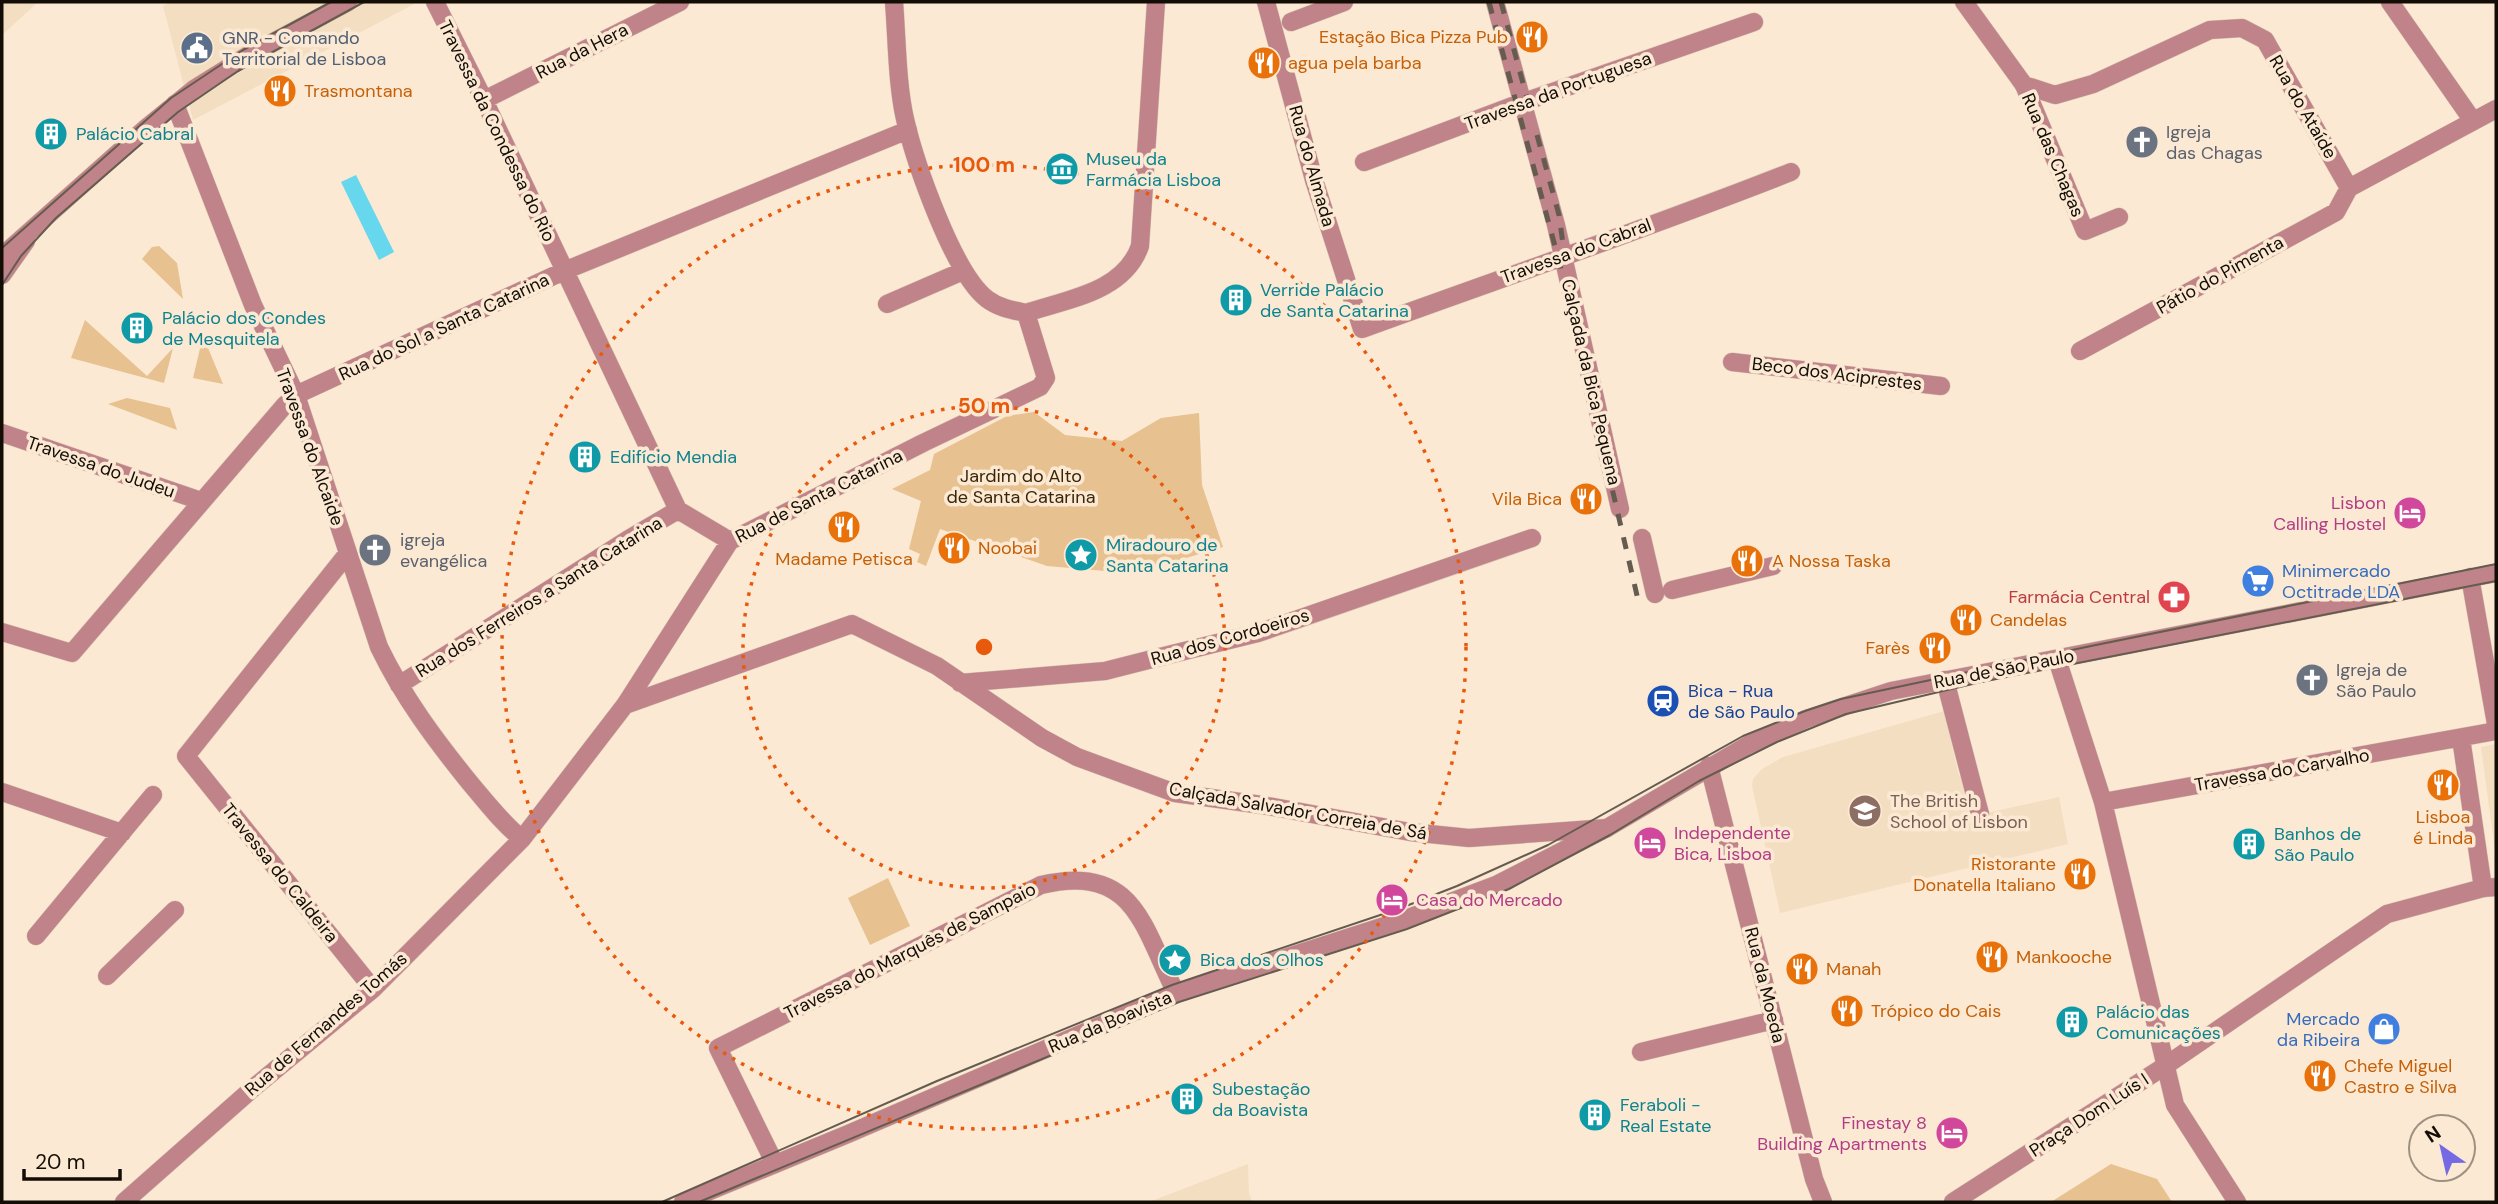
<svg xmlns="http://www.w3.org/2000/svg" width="2498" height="1204" font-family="'DM Sans',sans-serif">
<rect width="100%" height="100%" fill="#fbe9d3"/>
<!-- built -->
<path fill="#f3dec1" d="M2,2H38L2,35Z
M170,2H418L193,120L163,6Z
M1944,711L1959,776L1968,774L1977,810L1967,813L1968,817L2059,797L2068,844L1780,913L1752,786L1753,779L1762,769L1783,757Z
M2496,744V859L2481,747Z
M1248,1164L1249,1193L1252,1202H1149Z"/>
<!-- green -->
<path fill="#e7c190" d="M159,246L177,263L183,299L142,259L152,247Z
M85,320L147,376L173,348L164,383L71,358Z
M203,336L223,384L193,378Z
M127,398L170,408L177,430L108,404Z
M1034,412L1065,435L1122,441L1161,418L1199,413L1202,485L1223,547L1166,564L1105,571L1047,566L940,529L926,566L917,562L920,554L909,549L921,501L892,489L930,470L934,454L1007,416Z
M888,878L910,926L870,945L848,898Z
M2111,1164L2157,1179L2172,1202H2051Z"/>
<!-- water -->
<path fill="#67d7ed" d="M356,175L394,252L379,260L341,182Z"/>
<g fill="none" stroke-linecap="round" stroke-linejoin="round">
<defs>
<path id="pedestrian" d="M2024,85L2085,231L2119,217
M1732,362L1941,386
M1642,538L1655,594
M2470,577L2496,724
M1672,590L1773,566
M1160,657L1258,633L1532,538
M1945,680L1980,814
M107,976L175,910"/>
<path id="minor" d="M435,2L484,100L678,510L730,541
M894,2C897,39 897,84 905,119C915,162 953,273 987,299C999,308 1012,310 1026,313
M1266,2L1314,180L1362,329C1505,277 1649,228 1791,172
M1495,2L1556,225L1620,509
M1964,2L2024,85L2055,95L2093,84L2210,30L2242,28L2265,40L2349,188L2496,109
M2390,2L2473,121
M1291,22L1344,2
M484,100L680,2
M175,104L253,305L296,395L379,647C403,697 436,741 470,783C487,803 502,823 522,839
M1364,162L1518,104L1754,22
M2,275L26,241
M887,304L963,271
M1026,313C1068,299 1124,292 1140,246L1156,2
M2080,351L2336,212L2349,188
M2,433L201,501
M348,553L186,756L373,989
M2,632L72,653L284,406L296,395L564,271L908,130
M2057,659L2103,802L2175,1105L2237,1202
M960,683L1105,671L1160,657
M399,685L627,540L678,510
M625,705L852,624L937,666L1042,738L1077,757L1175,793L1262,805L1410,832L1469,838L1607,828
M2461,738L2483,888
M1709,766L1814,1179L1823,1202
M2,792L122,833
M2103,802L2496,731
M36,936L153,795
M1641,1052L1774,1020
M775,1164L718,1048L1041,885C1134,863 1142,925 1176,993
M124,1202L252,1089L373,989L522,839L625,705L730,541L923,443L1040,387L1046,378L1026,313"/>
<path id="tertiary" d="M2,256L146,128L194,89L247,56L348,2
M683,1202L848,1134L1176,993L1406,919L1496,885L1607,828L1748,745L1806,719L1891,691L2496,573
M1953,1202L2165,1066L2387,914L2483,888L2496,887"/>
</defs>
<!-- pedestrian casing -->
<use href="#pedestrian" stroke="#d6c6b2" stroke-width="19"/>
<!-- minor casing -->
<use href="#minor" stroke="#d6c6b2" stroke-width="19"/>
<!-- tertiary casing -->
<use href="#tertiary" stroke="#d6c6b2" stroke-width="19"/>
<!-- pedestrian -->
<use href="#pedestrian" stroke="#bf8389" stroke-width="18"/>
<!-- minor -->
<use href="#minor" stroke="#bf8389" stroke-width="18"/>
<!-- tertiary -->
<use href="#tertiary" stroke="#bf8389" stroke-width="18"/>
<!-- tram -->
<path stroke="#655b4f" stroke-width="2" d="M2,248L171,98L243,50L331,2
M2,285L21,256L56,218L178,112L238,71L364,2
M662,1202L937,1081L1172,985L1401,908L1457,886L1548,845L1743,736L1805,711L1841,699L2091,646L2496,564
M699,1202L1179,1002L1407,929L1509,889L1610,835L1699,781L1777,742L1846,714L1981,682L2496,581"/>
<!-- rail -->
<path stroke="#655b4f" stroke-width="5" stroke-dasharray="12 12" stroke-linecap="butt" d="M1489,2L1559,261L1639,604
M1501,2L1527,98
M1537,135L1559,215L1563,244"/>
</g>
<!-- distance rings -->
<g fill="none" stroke="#e8590c" stroke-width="3.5" stroke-dasharray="3.5 7">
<circle cx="984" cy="647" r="241"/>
<circle cx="984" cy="647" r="482"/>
</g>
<!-- icons -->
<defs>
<symbol id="restaurant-disc" viewBox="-11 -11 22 22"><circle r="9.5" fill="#e8710a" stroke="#fbe9d3"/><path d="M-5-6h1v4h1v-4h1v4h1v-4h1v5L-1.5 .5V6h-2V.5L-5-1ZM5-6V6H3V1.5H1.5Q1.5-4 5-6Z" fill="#fff"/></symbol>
<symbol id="civic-disc" viewBox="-11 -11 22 22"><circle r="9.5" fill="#5c6f8a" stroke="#fbe9d3"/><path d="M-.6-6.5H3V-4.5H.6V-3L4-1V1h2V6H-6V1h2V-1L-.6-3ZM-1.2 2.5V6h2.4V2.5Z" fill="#fff"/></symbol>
<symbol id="building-disc" viewBox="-11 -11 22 22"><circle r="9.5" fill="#0f9aa8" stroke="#fbe9d3"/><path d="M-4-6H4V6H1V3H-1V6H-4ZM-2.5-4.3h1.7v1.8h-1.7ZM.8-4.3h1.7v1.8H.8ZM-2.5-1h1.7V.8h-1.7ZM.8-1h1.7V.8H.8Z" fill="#fff"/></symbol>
<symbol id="church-disc" viewBox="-11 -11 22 22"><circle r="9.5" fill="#6b7280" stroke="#fbe9d3"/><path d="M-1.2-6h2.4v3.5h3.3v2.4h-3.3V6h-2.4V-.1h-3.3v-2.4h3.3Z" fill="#fff"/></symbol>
<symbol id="museum-disc" viewBox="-11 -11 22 22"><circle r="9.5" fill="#0f9aa8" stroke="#fbe9d3"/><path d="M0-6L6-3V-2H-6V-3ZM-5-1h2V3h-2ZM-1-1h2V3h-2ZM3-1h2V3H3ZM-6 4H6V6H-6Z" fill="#fff"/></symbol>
<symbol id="hotel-disc" viewBox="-11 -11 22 22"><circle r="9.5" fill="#d1479c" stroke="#fbe9d3"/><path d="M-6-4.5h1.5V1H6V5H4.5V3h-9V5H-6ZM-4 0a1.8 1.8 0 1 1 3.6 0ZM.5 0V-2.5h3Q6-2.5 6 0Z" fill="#fff"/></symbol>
<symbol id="sight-disc" viewBox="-11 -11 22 22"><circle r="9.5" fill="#0f9aa8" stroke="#fbe9d3"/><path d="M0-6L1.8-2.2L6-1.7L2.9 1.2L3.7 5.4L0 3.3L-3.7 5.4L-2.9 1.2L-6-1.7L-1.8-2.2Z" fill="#fff"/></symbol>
<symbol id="supermarket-disc" viewBox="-11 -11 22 22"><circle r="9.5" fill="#3f7fe0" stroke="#fbe9d3"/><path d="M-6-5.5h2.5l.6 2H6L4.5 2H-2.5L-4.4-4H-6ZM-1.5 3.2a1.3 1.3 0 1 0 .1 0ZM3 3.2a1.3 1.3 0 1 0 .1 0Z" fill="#fff"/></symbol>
<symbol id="pharmacy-disc" viewBox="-11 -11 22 22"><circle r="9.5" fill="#e0444e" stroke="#fbe9d3"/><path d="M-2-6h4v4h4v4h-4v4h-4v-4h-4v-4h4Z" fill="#fff"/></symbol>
<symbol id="station-disc" viewBox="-11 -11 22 22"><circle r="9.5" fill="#1a4fb4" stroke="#fbe9d3"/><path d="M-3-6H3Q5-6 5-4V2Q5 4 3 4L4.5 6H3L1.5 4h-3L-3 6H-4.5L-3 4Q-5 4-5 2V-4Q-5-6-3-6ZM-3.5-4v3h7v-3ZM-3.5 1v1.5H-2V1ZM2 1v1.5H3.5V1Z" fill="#fff"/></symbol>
<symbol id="school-disc" viewBox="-11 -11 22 22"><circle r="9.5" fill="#8d6e63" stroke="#fbe9d3"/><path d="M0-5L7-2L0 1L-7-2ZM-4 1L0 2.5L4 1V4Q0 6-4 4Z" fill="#fff"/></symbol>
<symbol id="shop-disc" viewBox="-11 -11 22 22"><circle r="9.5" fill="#3f7fe0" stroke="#fbe9d3"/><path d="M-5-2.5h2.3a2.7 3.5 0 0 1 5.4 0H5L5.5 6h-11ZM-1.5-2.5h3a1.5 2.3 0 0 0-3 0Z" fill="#fff"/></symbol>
</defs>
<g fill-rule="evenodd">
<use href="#restaurant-disc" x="1513" y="18" width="38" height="38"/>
<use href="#civic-disc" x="178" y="29" width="38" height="38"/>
<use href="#restaurant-disc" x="1245" y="44" width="38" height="38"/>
<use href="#restaurant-disc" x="261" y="72" width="38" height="38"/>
<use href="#building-disc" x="32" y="115" width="38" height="38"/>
<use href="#church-disc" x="2123" y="123" width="38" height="38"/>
<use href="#museum-disc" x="1043" y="150" width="38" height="38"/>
<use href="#building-disc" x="1217" y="281" width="38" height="38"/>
<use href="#building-disc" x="118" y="309" width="38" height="38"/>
<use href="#building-disc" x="566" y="438" width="38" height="38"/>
<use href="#restaurant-disc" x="1567" y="480" width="38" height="38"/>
<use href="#hotel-disc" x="2391" y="494" width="38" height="38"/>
<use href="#restaurant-disc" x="825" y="508" width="38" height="38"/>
<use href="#restaurant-disc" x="935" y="529" width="38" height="38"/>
<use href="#church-disc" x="356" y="531" width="38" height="38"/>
<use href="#sight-disc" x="1062" y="536" width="38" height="38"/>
<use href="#restaurant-disc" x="1728" y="542" width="38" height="38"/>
<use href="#supermarket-disc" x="2239" y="562" width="38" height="38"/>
<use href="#pharmacy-disc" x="2155" y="578" width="38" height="38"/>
<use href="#restaurant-disc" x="1947" y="601" width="38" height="38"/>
<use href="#restaurant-disc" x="1916" y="629" width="38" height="38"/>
<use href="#church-disc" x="2293" y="661" width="38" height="38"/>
<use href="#station-disc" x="1644" y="682" width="38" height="38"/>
<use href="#restaurant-disc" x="2424" y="766" width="38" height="38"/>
<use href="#school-disc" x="1846" y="792" width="38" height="38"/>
<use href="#hotel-disc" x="1631" y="824" width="38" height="38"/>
<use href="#building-disc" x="2230" y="825" width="38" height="38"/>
<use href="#restaurant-disc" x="2061" y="855" width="38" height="38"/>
<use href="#hotel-disc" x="1373" y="881" width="38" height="38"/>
<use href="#restaurant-disc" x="1973" y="938" width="38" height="38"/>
<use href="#sight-disc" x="1156" y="941" width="38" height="38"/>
<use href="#restaurant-disc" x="1783" y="950" width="38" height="38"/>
<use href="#restaurant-disc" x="1828" y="992" width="38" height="38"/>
<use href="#building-disc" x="2053" y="1003" width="38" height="38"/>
<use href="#shop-disc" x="2365" y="1010" width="38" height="38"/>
<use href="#restaurant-disc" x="2301" y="1057" width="38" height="38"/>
<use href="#building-disc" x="1168" y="1080" width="38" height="38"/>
<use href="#building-disc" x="1576" y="1096" width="38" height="38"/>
<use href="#hotel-disc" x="1933" y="1114" width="38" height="38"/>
</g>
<g text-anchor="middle" stroke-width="7" stroke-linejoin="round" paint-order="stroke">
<!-- food labels -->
<g font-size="18" fill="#c56008" stroke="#fbe9d3" text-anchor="start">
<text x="1508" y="43" text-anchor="end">Estação Bica Pizza Pub</text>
<text x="1288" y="69">agua pela barba</text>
<text x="304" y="97">Trasmontana</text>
<text x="1562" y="505" text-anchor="end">Vila Bica</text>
<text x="978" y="554">Noobai</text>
<text x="844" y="565" text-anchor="middle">Madame Petisca</text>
<text x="1772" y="567">A Nossa Taska</text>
<text x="1990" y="626">Candelas</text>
<text x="1910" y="654" text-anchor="end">Farès</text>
<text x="2443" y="823" text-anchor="middle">Lisboa<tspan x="2443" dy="21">é Linda</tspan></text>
<text x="2056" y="870" text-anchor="end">Ristorante<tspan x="2056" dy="21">Donatella Italiano</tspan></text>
<text x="2016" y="963">Mankooche</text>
<text x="1826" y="975">Manah</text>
<text x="1871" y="1017">Trópico do Cais</text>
<text x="2344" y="1072">Chefe Miguel<tspan x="2344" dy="21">Castro e Silva</tspan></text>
</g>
<!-- service labels -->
<g font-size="18" fill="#4e5e75" stroke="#fbe9d3" text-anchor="start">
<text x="222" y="44">GNR - Comando<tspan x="222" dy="21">Territorial de Lisboa</tspan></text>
</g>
<!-- street labels -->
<g font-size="18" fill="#130d06" stroke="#fbe9d3">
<text transform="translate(582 51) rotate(-27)" y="6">Rua da Hera</text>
<text transform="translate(1558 91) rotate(-20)" y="6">Travessa da Portuguesa</text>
<text transform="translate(2303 107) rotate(60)" y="6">Rua do Ataíde</text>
<text transform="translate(497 131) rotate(64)" y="6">Travessa da Condessa do Rio</text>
<text transform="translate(2053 155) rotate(67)" y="6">Rua das Chagas</text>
<text transform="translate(1312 166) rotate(74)" y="6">Rua do Almada</text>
<text transform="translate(1576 251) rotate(-20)" y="6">Travessa do Cabral</text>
<text transform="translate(2220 275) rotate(-29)" y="6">Pátio do Pimenta</text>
<text transform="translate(444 327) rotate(-25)" y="6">Rua do Sol a Santa Catarina</text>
<text transform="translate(1837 374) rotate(7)" y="6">Beco dos Aciprestes</text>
<text transform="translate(1591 382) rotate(77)" y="6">Calçada da Bica Pequena</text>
<text transform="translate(310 447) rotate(70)" y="6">Travessa do Alcaide</text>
<text transform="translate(101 467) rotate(19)" y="6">Travessa do Judeu</text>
<text transform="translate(819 496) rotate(-27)" y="6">Rua de Santa Catarina</text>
<text transform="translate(539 597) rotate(-32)" y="6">Rua dos Ferreiros a Santa Catarina</text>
<text transform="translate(1230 637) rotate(-16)" y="6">Rua dos Cordoeiros</text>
<text transform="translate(2004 669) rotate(-11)" y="6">Rua de São Paulo</text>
<text transform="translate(2282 770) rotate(-10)" y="6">Travessa do Carvalho</text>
<text transform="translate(1298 811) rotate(10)" y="6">Calçada Salvador Correia de Sá</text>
<text transform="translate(280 873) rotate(51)" y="6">Travessa do Caldeira</text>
<text transform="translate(910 951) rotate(-27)" y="6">Travessa do Marquês de Sampaio</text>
<text transform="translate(1765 985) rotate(76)" y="6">Rua da Moeda</text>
<text transform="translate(1110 1022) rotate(-23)" y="6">Rua da Boavista</text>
<text transform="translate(326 1024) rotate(-41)" y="6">Rua de Fernandes Tomás</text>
<text transform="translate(2089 1115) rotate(-33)" y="6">Praça Dom Luís I</text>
</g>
<!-- worship labels -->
<g font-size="18" fill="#5b616d" stroke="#fbe9d3" text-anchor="start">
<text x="2166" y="138">Igreja<tspan x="2166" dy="21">das Chagas</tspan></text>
<text x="400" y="546">igreja<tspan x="400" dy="21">evangélica</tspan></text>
<text x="2336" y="676">Igreja de<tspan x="2336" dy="21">São Paulo</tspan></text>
</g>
<!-- culture labels -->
<g font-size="18" fill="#0d838f" stroke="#fbe9d3" text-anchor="start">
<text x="76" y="140">Palácio Cabral</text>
<text x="1086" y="165">Museu da<tspan x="1086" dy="21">Farmácia Lisboa</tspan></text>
<text x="1260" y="296">Verride Palácio<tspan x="1260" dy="21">de Santa Catarina</tspan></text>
<text x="162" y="324">Palácio dos Condes<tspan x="162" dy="21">de Mesquitela</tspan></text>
<text x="610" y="463">Edifício Mendia</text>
<text x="1106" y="551">Miradouro de<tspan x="1106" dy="21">Santa Catarina</tspan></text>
<text x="2274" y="840">Banhos de<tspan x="2274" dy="21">São Paulo</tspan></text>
<text x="1200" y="966">Bica dos Olhos</text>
<text x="2096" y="1018">Palácio das<tspan x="2096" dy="21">Comunicações</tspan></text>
<text x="1212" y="1095">Subestação<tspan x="1212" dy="21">da Boavista</tspan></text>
<text x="1620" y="1111">Feraboli -<tspan x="1620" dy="21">Real Estate</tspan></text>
</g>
<!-- park labels -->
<g font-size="18" fill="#3a2606" stroke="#fbe9d3">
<text x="1021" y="482">Jardim do Alto<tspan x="1021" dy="21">de Santa Catarina</tspan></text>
</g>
<!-- hotel labels -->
<g font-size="18" fill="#b23c85" stroke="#fbe9d3" text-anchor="end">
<text x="2386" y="509">Lisbon<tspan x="2386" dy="21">Calling Hostel</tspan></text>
<text x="1674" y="839" text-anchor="start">Independente<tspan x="1674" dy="21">Bica, Lisboa</tspan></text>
<text x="1416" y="906" text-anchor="start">Casa do Mercado</text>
<text x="1927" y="1129">Finestay 8<tspan x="1927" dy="21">Building Apartments</tspan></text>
</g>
<!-- shop labels -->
<g font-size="18" fill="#366cbe" stroke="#fbe9d3" text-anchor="start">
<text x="2282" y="577">Minimercado<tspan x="2282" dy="21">Octitrade LDA</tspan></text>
<text x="2360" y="1025" text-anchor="end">Mercado<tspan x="2360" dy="21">da Ribeira</tspan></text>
</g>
<!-- health labels -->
<g font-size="18" fill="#be3a42" stroke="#fbe9d3" text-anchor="end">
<text x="2150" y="603">Farmácia Central</text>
</g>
<!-- transit labels -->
<g font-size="18" fill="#164399" stroke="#fbe9d3" text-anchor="start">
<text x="1688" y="697">Bica - Rua<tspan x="1688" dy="21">de São Paulo</tspan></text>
</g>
<!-- education labels -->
<g font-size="18" fill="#785e54" stroke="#fbe9d3" text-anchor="start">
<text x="1890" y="807">The British<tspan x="1890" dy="21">School of Lisbon</tspan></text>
</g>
</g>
<circle cx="984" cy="647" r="10" fill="#e8590c" stroke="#fbe9d3" stroke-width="3.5"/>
<g font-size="21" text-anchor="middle" font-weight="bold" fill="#e8590c" stroke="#fbe9d3" stroke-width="7" stroke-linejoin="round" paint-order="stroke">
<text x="984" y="172">100 m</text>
<text x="984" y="413">50 m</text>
</g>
<!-- border -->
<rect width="2498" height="1204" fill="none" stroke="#130d06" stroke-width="7"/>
<!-- north arrow -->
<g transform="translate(2442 1148) rotate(326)"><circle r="33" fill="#fbe9d3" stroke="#9e9181" stroke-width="2"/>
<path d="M0-5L12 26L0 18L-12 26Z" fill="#756ae4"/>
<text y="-10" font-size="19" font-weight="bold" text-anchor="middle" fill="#130d06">N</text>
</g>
<!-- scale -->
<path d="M24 1169v10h96v-10" fill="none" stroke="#130d06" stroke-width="3.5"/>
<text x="35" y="1169" font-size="21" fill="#130d06" stroke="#fbe9d3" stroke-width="5" paint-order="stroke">20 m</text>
</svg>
